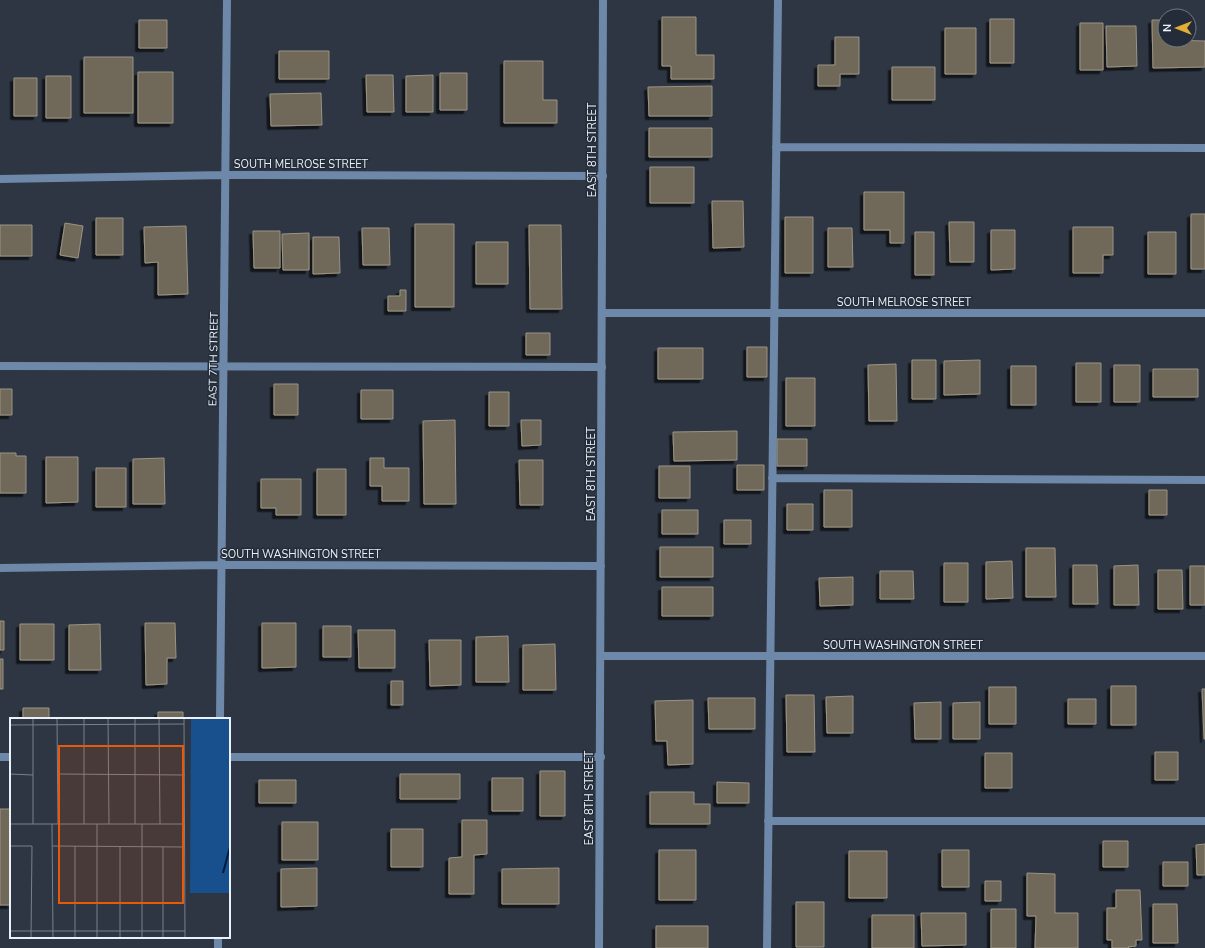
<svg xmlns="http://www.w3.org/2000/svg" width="1205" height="948" font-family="'Nunito Sans',sans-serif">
<defs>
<filter id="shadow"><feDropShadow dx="-3.5" dy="3.5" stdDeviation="0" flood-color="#0009"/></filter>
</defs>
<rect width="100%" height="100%" fill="#2d3642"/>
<!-- building -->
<path fill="#6f6858" stroke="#9c9484" filter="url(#shadow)" d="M662,17H696V55H714V79H671V66H662Z
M990,19H1014V63H990Z
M139,20H167V48H139Z
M1152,20H1165V40L1205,41V67L1153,68Z
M1080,23H1103V70H1080Z
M1106,26H1136L1137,66L1107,67Z
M945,28H976V74H945Z
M835,37H859V74H840V86H818V65H835Z
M279,51H329V79H279Z
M84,57H133V113H84Z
M504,61H543V100H557V123H504Z
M892,67H935V100H892Z
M138,72H173V123H138Z
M440,73H467V110H440Z
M366,75H393L394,112H367Z
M433,75V112H406V76Z
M46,76H71V118H46Z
M14,78H37V116H14Z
M712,86V116H649L648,87Z
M321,93L322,125L271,126L270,94Z
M649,128H712V157H649Z
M650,167H694V203H650Z
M864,192H904V243H890V230H864Z
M712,201H743L744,247L713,248Z
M1191,214H1205V269H1191Z
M785,217H813V273H785Z
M96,218H123V255H96Z
M949,222H974V262H950Z
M65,223L83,226L78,258L60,255Z
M415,224H454V307H415Z
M0,225H32V256H0Z
M529,225H561L562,309H530Z
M186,226L188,294L158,295V262L145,263L144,227Z
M1073,227H1113V255H1103V273H1073Z
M362,228H389L390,265H363Z
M828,228H852L853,267H828Z
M991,230H1015V269L991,270Z
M253,231H280V268H254Z
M915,232H934V275H915Z
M1148,232H1176V274H1148Z
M309,233V270H283L282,234Z
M313,237H339L340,273L313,274Z
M476,242H508V284H476Z
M400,290H406V311H388V296H400Z
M526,333H550V355H526Z
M747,347H767V377H747Z
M658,348H703V379H658Z
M912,360H936V399H912Z
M980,360V394L944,395V361Z
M1076,363H1101V402H1076Z
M896,364L897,421H869L868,365Z
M1114,365H1140V402H1114Z
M1011,366H1036V405H1011Z
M1153,369H1198V397H1153Z
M786,378H815V426H786Z
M274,384H298V415H274Z
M0,389H12V415H0Z
M361,390H393V419H361Z
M489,392H509V426H489Z
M455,420L456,504H424L423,421Z
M521,420H541V445L522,446Z
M737,431V460L674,461L673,432Z
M777,439H807V466H777Z
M0,453H16V456H26V493H0Z
M46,457H78V502L46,503Z
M164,458L165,504H133V459Z
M370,458H384V468H409V501H382V486H370Z
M519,460H543V505H520Z
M737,465H764V490H737Z
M659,466H690V498H659Z
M96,468H126V507H96Z
M317,469H346V515H317Z
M261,479H301V515H276V508H261Z
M824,490H852V527H824Z
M1149,490H1167V515H1149Z
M787,504H813V530H787Z
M662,510H698V534H662Z
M724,520H751V544H724Z
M660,547H713V577H660Z
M1026,548H1055L1056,597H1026Z
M1012,561L1013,598L986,599V562Z
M944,563H968V602H944Z
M1073,565H1097L1098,604H1073Z
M1138,565L1139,605H1114V566Z
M1190,566H1205V605H1190Z
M1158,570H1182L1183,609H1158Z
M880,571H913L914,599H880Z
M853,577V605L820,606L819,578Z
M662,587H713V616H662Z
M0,621H4V650H0Z
M145,623H175L176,658H167V684L146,685Z
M262,623H296V667L262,668Z
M20,624H54V660H20Z
M100,624L101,670H69V625Z
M323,626H351V657H323Z
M358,630H395V668H359Z
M508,636L509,682H476V637Z
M429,640H461V685L430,686Z
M555,644L556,690H523V645Z
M0,659H3V689H0Z
M391,681H403V705H391Z
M1111,686H1136V725H1111Z
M989,687H1016V724H989Z
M1202,689H1205V739H1204Z
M786,695H814L815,752H787Z
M853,696V733H827L826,697Z
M708,698H755V729H709Z
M1068,699H1096V724H1068Z
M693,700V764L668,765L667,741H656L655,701Z
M941,702V739H915L914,703Z
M980,702V739H953V703Z
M23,708H49V719H23Z
M158,712H183V719H158Z
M1155,752H1178V780H1155Z
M985,753H1012V788H985Z
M540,771H565V816H540Z
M400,774H460V799H400Z
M492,778H523V811H492Z
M259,780H296V803H259Z
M717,782L749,783V803H717Z
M650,792H694V804H710V824H650Z
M0,809H11V905H0Z
M462,820H487V854L474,855V894H449V858L462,857Z
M282,822H318V860H282Z
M391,829H423V867H391Z
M1103,841H1128V867H1103Z
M1205,844V875H1197L1196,845Z
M659,850H696V900H659Z
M942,850H969V887H942Z
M849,851H887V898H849Z
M1163,862H1188V886H1163Z
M317,868V906L281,907V869Z
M559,868V904H502V869Z
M1027,873L1055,874V913H1078V948H1035L1036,916H1027Z
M985,881H1001V901H985Z
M1116,890H1140L1142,940H1136V946L1128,947L1129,948H1112V940H1107V908H1116Z
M796,902H824V947H796Z
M1153,904H1177L1178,943H1153Z
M991,909H1016V948H991Z
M921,913H966V945L922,946Z
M872,915H914V948H872Z
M656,926H708V948H656Z"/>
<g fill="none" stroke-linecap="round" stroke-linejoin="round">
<!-- service -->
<path stroke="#6e88a9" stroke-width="8" d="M776,147L1205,148
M0,366L602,367
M772,478L1205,480
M0,757H11
M229,757H601
M768,821H1205
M767,948L778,0"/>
<!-- minor -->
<path stroke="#6e88a9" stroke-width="8" d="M0,179L225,175L603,176
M602,313H1205
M0,568L222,565L601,566
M601,656H1205
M220,719L227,0
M218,948V937
M599,948L603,0"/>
</g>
<g text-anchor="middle" stroke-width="3" stroke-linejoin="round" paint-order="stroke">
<!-- street labels -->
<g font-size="11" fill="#eaf1f9" stroke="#232c38">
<text transform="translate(592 150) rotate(-90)" y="4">EAST 8TH STREET</text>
<text x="301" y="168">SOUTH MELROSE STREET</text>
<text x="904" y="306">SOUTH MELROSE STREET</text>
<text transform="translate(213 359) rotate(-89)" y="4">EAST 7TH STREET</text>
<text transform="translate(591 474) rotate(-90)" y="4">EAST 8TH STREET</text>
<text x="301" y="558">SOUTH WASHINGTON STREET</text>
<text x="903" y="649">SOUTH WASHINGTON STREET</text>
<text transform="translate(589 798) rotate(-90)" y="4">EAST 8TH STREET</text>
</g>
</g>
<!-- overview -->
<g transform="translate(10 718)">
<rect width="220" height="220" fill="#2d3642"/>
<path d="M181,0H220V175H180Z" fill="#17508d"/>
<path fill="none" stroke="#001d41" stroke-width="2" d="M213,155L220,129"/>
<path fill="none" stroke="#79818b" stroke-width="1" d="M23,0V106M47,0L48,106M98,0L99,106M149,0L150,106M174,0L175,220M0,7L174,6M0,56L23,57M48,56L175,57M0,106H175M42,106L43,220M74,106V0M87,106V220M125,106V0M0,128H22L21,220M43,128L175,129M153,129V220M0,213H175M65,220V128M110,220V128M132,220V106"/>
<path fill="#e8590c" fill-opacity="0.15" stroke="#e8590c" stroke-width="2" d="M49,28H173V185H49Z"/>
<rect width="220" height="220" fill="none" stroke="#eaf1f9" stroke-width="2"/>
</g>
<!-- north arrow -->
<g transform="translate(1177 28) rotate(270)"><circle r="19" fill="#232c38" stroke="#737b85"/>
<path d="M0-3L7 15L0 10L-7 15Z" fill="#e2af34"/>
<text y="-6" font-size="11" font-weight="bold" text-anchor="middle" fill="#eaf1f9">N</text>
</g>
</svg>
